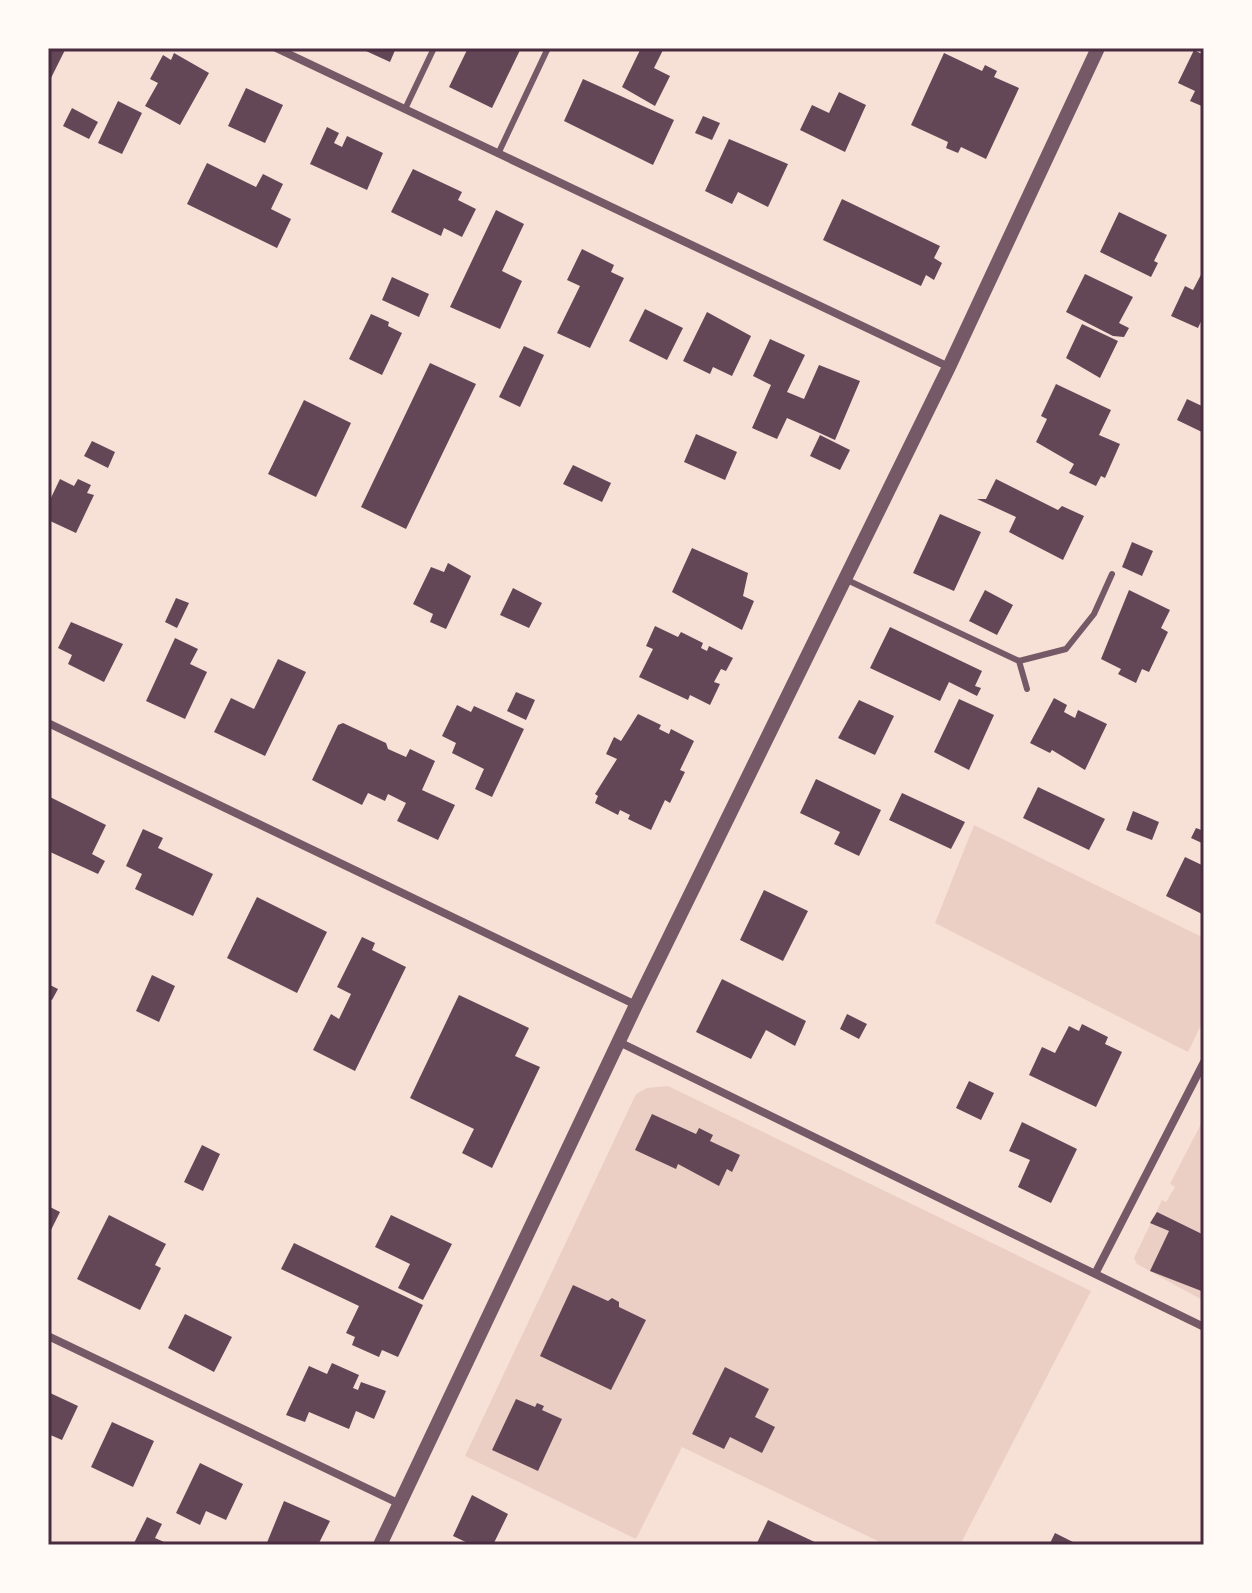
<svg xmlns="http://www.w3.org/2000/svg" width="1252" height="1593" font-family="Arial,sans-serif">
<rect width="100%" height="100%" fill="#f7e1d7"/>
<!-- green -->
<path fill="#ebcfc5" d="M974,825L1204,938V1019L1188,1052L935,923Z
M668,1086L1091,1291L960,1545H886L682,1447L636,1539L465,1456L636,1094L647,1088Z
M1204,1118V1301L1137,1264L1134,1258L1162,1200L1166,1202L1175,1187L1170,1184Z"/>
<!-- building -->
<path fill="#644757" d="M48,48H66L48,84Z
M367,48H396L390,62L366,51Z
M468,48H521L492,108L449,87Z
M641,48L663,50L654,68L670,76L655,106L622,87Z
M1194,50L1204,55V107L1190,101L1195,91L1178,83Z
M174,53L209,73L180,125L145,106L158,83L150,79L163,55L171,60Z
M944,53L982,71L985,65L997,71L994,77L1019,88L986,159L961,147L958,153L946,148L948,142L911,125Z
M583,79L674,120L653,165L564,121Z
M246,88L283,105L265,143L228,126Z
M839,92L866,105L845,152L800,130L812,105L829,113Z
M118,101L142,113L122,154L98,143Z
M72,108L98,122L89,139L63,126Z
M703,116L720,123L712,140L695,133Z
M327,127L339,133L334,143L342,147L347,136L383,153L367,190L310,164Z
M729,139L788,164L768,207L738,192L732,204L705,191Z
M207,163L256,187L263,174L283,184L271,209L291,219L277,248L187,204Z
M413,169L462,192L458,200L476,209L462,237L444,228L441,236L391,212Z
M842,199L940,246L934,258L942,263L934,280L926,275L921,286L823,240Z
M496,210L524,224L502,271L522,281L500,329L450,307Z
M1119,212L1167,235L1154,261L1158,263L1151,277L1100,252Z
M582,249L614,265L611,272L624,278L590,348L557,333L580,286L567,280Z
M1204,269V315L1198,328L1171,316L1185,286L1193,290Z
M1085,274L1133,297L1119,323L1129,328L1124,337L1113,336L1066,312Z
M392,277L429,294L419,317L382,300Z
M645,309L683,328L667,360L629,341Z
M707,312L751,336L732,376L713,367L710,374L683,361Z
M371,314L389,322L388,326L402,333L382,375L349,359Z
M1082,324L1118,341L1100,378L1066,358Z
M770,339L805,355L787,392L804,399L819,365L860,381L835,440L787,418L777,439L752,428L771,385L753,376Z
M524,346L544,355L520,407L499,397Z
M430,363L476,384L406,529L361,507Z
M1056,384L1111,410L1099,435L1120,444L1105,478L1101,476L1096,486L1069,473L1074,464L1036,442L1047,419L1041,416Z
M1187,399L1204,407V433L1177,420Z
M304,400L351,423L316,497L268,474Z
M696,434L737,452L725,480L684,462Z
M820,435L850,450L840,470L810,456Z
M92,441L115,452L108,468L84,456Z
M573,465L611,483L602,502L563,484Z
M60,479L74,486L78,479L91,485L87,493L94,495L76,533L48,520V504Z
M996,479L1058,510L1062,506L1084,516L1063,560L1009,532L1016,517L977,499H986Z
M940,514L981,532L954,591L913,573Z
M1132,542L1153,551L1142,576L1122,567Z
M692,548L748,573L743,596L754,601L742,630L672,592Z
M448,563L471,576L446,629L430,622L433,614L413,604L431,567L444,572Z
M513,588L542,603L529,628L500,615Z
M985,590L1013,605L997,635L969,621Z
M1129,590L1170,610L1161,628L1168,632L1149,672L1142,669L1136,683L1118,674L1121,669L1101,659Z
M176,598L189,603L177,628L165,622Z
M71,622L123,644L104,682L68,664L72,655L58,648Z
M655,626L678,637L681,632L703,643L701,648L707,651L709,646L733,658L726,671L721,669L714,682L720,684L710,705L690,695L688,700L639,677L653,649L646,646Z
M890,627L982,671L975,686L981,688L977,696L949,682L940,701L870,668Z
M175,638L198,649L190,664L207,672L185,719L146,701Z
M278,659L306,672L265,756L214,732L231,698L254,709Z
M516,692L535,700L526,720L507,711Z
M1054,698L1067,705L1064,712L1075,718L1078,710L1107,724L1085,770L1052,750L1050,753L1030,743Z
M959,699L994,715L969,770L934,752Z
M859,700L894,716L875,755L838,738Z
M457,705L471,712L474,706L524,729L492,797L475,789L484,769L452,753L456,743L442,736Z
M638,714L661,725L659,729L669,734L671,729L694,741L680,770L685,772L670,803L665,800L651,830L628,819L630,815L620,810L618,815L595,803L598,796L595,794L617,759L606,754L614,737L621,741Z
M343,723L386,743L388,749L406,757L410,749L435,761L422,790L455,805L438,840L397,821L406,803L388,794L385,801L368,793L362,805L312,780L338,725Z
M816,779L881,810L859,856L834,844L840,832L800,813Z
M1038,787L1105,819L1089,850L1023,818Z
M902,793L965,822L951,849L889,820Z
M48,796L106,825L92,854L105,861L98,874L48,851Z
M1133,811L1159,822L1152,840L1126,830Z
M1196,828L1204,831V844L1191,838Z
M143,829L163,838L158,848L213,874L193,916L135,889L142,874L126,866Z
M1185,857L1204,866V915L1166,896Z
M764,890L808,911L783,961L740,940Z
M257,897L327,932L297,993L227,958Z
M362,937L375,943L372,950L406,967L355,1071L313,1050L331,1014L339,1019L351,994L337,987Z
M152,975L175,986L159,1022L136,1011Z
M722,979L806,1021L795,1046L766,1030L751,1059L696,1032Z
M48,984L58,989L52,1000L48,998Z
M459,995L529,1028L515,1056L540,1067L492,1168L462,1153L474,1129L410,1098Z
M847,1014L867,1024L859,1039L840,1029Z
M1082,1024L1108,1037L1105,1044L1122,1052L1096,1107L1029,1075L1042,1047L1055,1053L1069,1026L1079,1031Z
M969,1081L994,1093L981,1120L956,1108Z
M652,1114L696,1134L699,1128L713,1135L710,1141L740,1155L732,1172L727,1169L719,1186L678,1164L676,1169L635,1150Z
M1022,1122L1077,1149L1051,1203L1018,1187L1030,1160L1009,1151Z
M202,1145L220,1154L203,1191L184,1182Z
M48,1206L60,1212L48,1236Z
M1157,1212L1204,1235V1292L1150,1271L1169,1231L1150,1223Z
M109,1215L166,1244L155,1265L161,1268L140,1310L77,1279Z
M391,1215L452,1244L423,1300L398,1288L410,1264L375,1247Z
M294,1243L423,1305L398,1357L382,1350L379,1357L352,1345L355,1337L346,1333L359,1306L281,1269Z
M573,1285L608,1301L612,1298L619,1302V1307L646,1320L611,1390L540,1356Z
M185,1314L232,1337L214,1372L168,1348Z
M332,1363L359,1375L353,1388L358,1390L361,1382L386,1391L374,1419L356,1411L349,1429L309,1412L305,1422L286,1415L309,1366L327,1374Z
M725,1367L769,1389L755,1417L775,1427L762,1453L730,1437L724,1449L692,1434Z
M48,1392L78,1406L62,1440L48,1434Z
M516,1399L535,1407L537,1403L544,1406L542,1410L562,1419L538,1471L492,1450Z
M112,1422L154,1441L133,1487L91,1467Z
M200,1463L243,1484L226,1520L206,1511L200,1525L176,1513Z
M472,1495L508,1514L493,1545H472L453,1536Z
M284,1501L330,1521L318,1545H266Z
M147,1517L162,1524L155,1538L171,1545L134,1543Z
M768,1520L821,1545H756Z
M1055,1533L1079,1545H1049Z"/>
<g fill="none" stroke-linecap="round" stroke-linejoin="round">
<!-- service -->
<path stroke="#755966" stroke-width="6" d="M405,109L434,48
M498,154L548,48
M845,579L1019,661L1066,649L1094,614L1112,574
M1019,661L1027,689"/>
<!-- minor -->
<path stroke="#755966" stroke-width="8" d="M276,48L949,367
M48,723L636,1005
M619,1042L1204,1327
M1095,1274L1204,1062
M48,1336L400,1504"/>
<!-- tertiary -->
<path stroke="#755966" stroke-width="14" d="M380,1545L636,1005L949,367L1098,48"/>
</g>
<!-- border -->
<rect width="1252" height="1593" fill="none" stroke="#fffaf5" stroke-width="100"/>
<rect x="50" y="50" width="1152" height="1493" fill="none" stroke="#4a2c40" stroke-width="3"/>
</svg>
